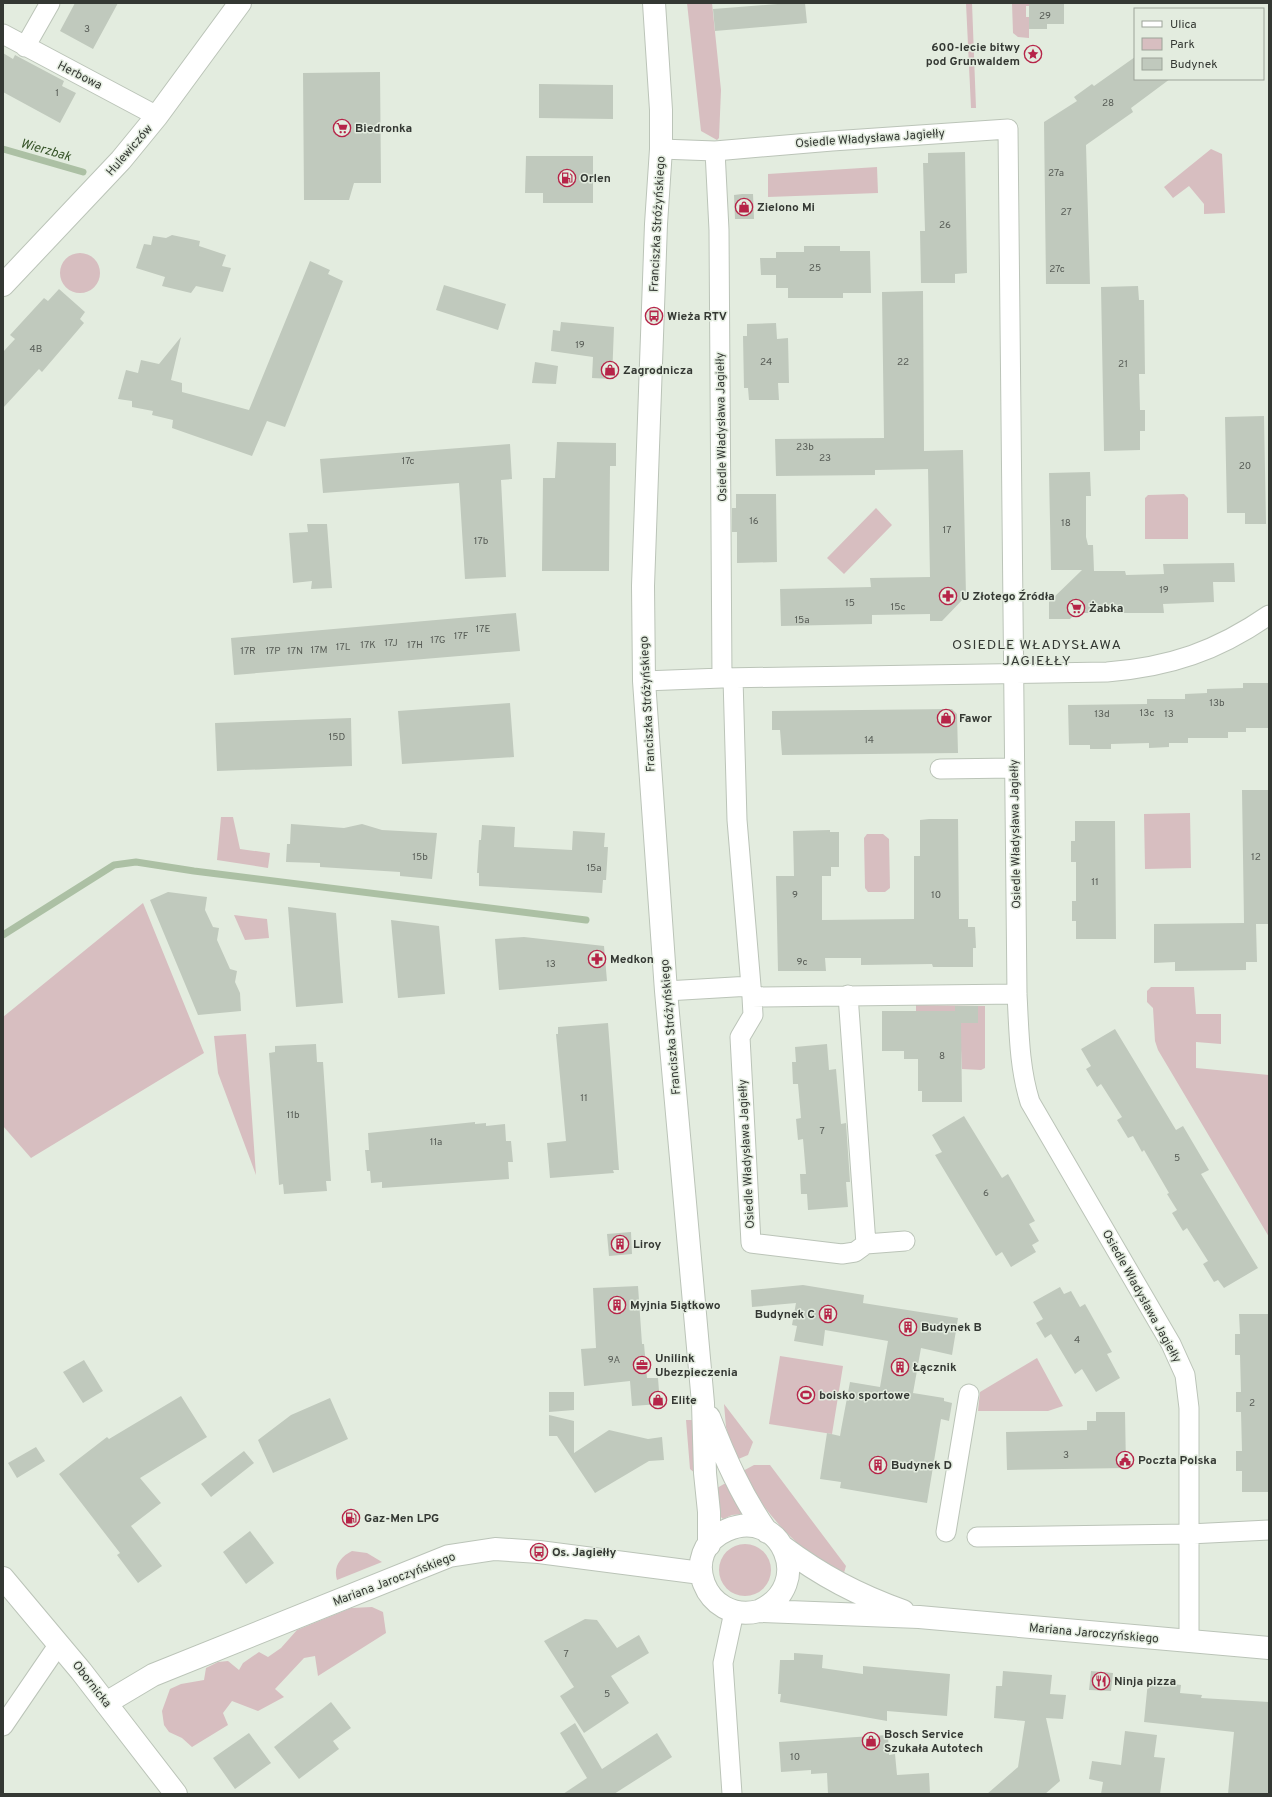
<svg xmlns="http://www.w3.org/2000/svg" width="1272" height="1797" font-family="Overpass,sans-serif">
<rect width="100%" height="100%" fill="#e3ecdf"/>
<!-- green -->
<path fill="#d7bec0" d="M687,3H712L721,90L719,138L717,140L701,131Z
M966,3H972L976,108H971Z
M1012,3H1029V6H1026V17H1029V38L1018,37L1013,33Z
M1211,149L1222,154L1225,213L1204,214V204L1189,186L1173,198L1164,187Z
M877,167L878,193L768,197V174Z
M60 273a20 20 0 1 1 40 0a20 20 0 1 1-40 0Z
M1184,494L1188,498V539H1145V498L1148,495Z
M876,508L892,525L844,574L827,558Z
M1190,813L1191,868L1145,869L1144,814Z
M221,817H233L240,849L270,853L268,868L217,860Z
M867,834H883L889,839L890,888L885,892H868L865,888L864,838Z
M143,903L204,1053L31,1158L3,1126V1017Z
M234,915L267,919L269,938L245,940Z
M1151,987H1194L1196,1014H1221V1044L1196,1042V1068L1269,1075V1237L1158,1050L1155,1041L1153,1008L1147,1002V991Z
M916,1005L985,1006V1068L981,1070L962,1069L961,1049H951L916,1011Z
M246,1034L256,1175L218,1073L214,1036Z
M780,1356L843,1366L832,1434L769,1424Z
M1037,1358L1063,1406L1048,1411H978L980,1392Z
M724,1404L753,1442L748,1455L736,1460L726,1427Z
M686,1420H692L696,1474L690,1469Z
M754,1465H770L846,1566L843,1576C830,1567 815,1558 803,1548C777,1526 758,1500 741,1472Z
M724,1484H727L744,1512L742,1514L732,1515L723,1519L720,1516L717,1488Z
M719 1570a26 26 0 1 1 52 0a26 26 0 1 1-52 0Z
M352,1551L367,1553L382,1562L337,1580C333,1567 340,1557 352,1551Z
M372,1607L383,1612L386,1633L318,1676L315,1656L304,1658L275,1689L284,1697L258,1711L232,1701L223,1713L228,1725L192,1747L182,1738L169,1732L164,1725L162,1711L170,1689L181,1684L204,1680L206,1668L218,1662L228,1661L239,1670L243,1663L259,1652L268,1657L281,1648L297,1630L351,1608Z"/>
<g fill="none" stroke-linecap="round" stroke-linejoin="round">
<!-- stream -->
<path stroke="#acc0a4" stroke-width="7" d="M3,149L83,172
M3,935L114,865L136,862L194,871L586,920"/>
</g>
<!-- building -->
<path fill="#c0c9bd" d="M75,3H118L93,49L60,31Z
M790,3H805L807,23L715,31L713,9Z
M1029,3H1064V24H1047V29H1029Z
M3,53L13,59L15,55L64,81L62,86L76,93L60,123L3,92Z
M1135,57V79H1170L1131,108L1133,112L1086,145L1090,284H1046L1044,122L1077,101L1074,97L1092,84L1094,86Z
M380,72L381,183H354L349,200H304L303,73Z
M539,84L613,85V119L539,118Z
M965,152L967,273L955,274V283H921L920,231H925L923,163H928V153Z
M526,156H593V203H543V193H525Z
M742,194H753L754,219H735L734,195Z
M172,235L200,241L199,246L226,255L222,266L231,268L223,292L196,286L191,293L162,286L165,277L136,268L144,244L151,245L153,236L166,238Z
M804,246H840V251H870L871,293H843V298H788V288H776V275H761L760,258H776V252H804Z
M310,261L330,270L328,274L343,281L285,427L267,421L252,456L172,428L173,420L152,415L153,411L132,407V401L118,399L126,370L138,373L141,360L159,364L181,337L171,380L182,383V392L249,410Z
M444,285L506,304L498,330L436,310Z
M1138,286L1139,300H1144L1145,374H1139L1140,410H1145V431H1140V450L1104,451L1101,287Z
M59,289L85,312L80,319L84,323L42,372L39,369L3,408V352L15,339L10,335L44,298L48,301Z
M923,291L924,451L963,450L966,596L942,621H930V614L872,615V624L781,626L780,589L871,587L870,578L930,577L928,469L875,470V475L776,476L775,439L884,438L882,292Z
M561,322L614,327L612,379L592,378L593,357L551,351L553,330L560,331Z
M776,323L777,339L788,338L789,383H778L779,400H749L748,388H744L743,336H747V324Z
M535,362L558,366L556,384L532,383Z
M1264,416L1266,524H1245V513H1227L1225,417Z
M557,442L616,443V466H610L609,571H542L543,478H555Z
M510,444L512,479L501,480L506,577L465,579L459,483L323,493L320,459Z
M1090,472L1091,496H1086V537L1088,545H1093L1094,571H1125L1126,575L1164,574L1163,564L1234,563L1235,582H1213L1214,602L1163,604L1164,613H1076L1070,619H1049V602L1082,570H1051L1049,473Z
M736,494H776L777,562L737,563V532H732V508H736Z
M307,524H327L332,588L311,589L312,581L293,583L289,533L308,532Z
M516,613L520,651L234,675L231,638Z
M1243,683H1269V728H1246V732H1228V738H1188V743H1169V747L1149,748V743L1111,744V749H1090V745H1069L1068,705L1147,704V699H1185V694L1207,693V689L1243,688Z
M510,703L514,757L402,764L398,711Z
M952,709L957,714L958,753L782,755L780,730H772V711Z
M351,718L352,766L217,771L215,723Z
M1242,790H1269V924H1256L1257,962H1246V970L1175,971V962L1154,963V924L1244,923Z
M929,819H958L959,919H968V927H975L976,948H973V967H933L932,964L861,965V958H825L826,971H778L776,876H794L793,831L830,830V832H839V867H831V876H822V920L914,919V856H920V820Z
M1075,821H1115L1116,939H1076V921H1072V901H1076V862H1071V841H1075Z
M291,824L344,828L362,824L382,830L437,833L432,879L400,876V872L320,867V863L286,862L287,844H290Z
M482,825L515,827L514,847L572,850L573,831L605,833L604,847H608L606,880H603L602,893L479,886V873H477L479,840H481Z
M168,892L207,897L205,910L213,927L219,928L217,940L230,969L237,971L235,982L240,993L241,1011L198,1015L150,900Z
M288,907L336,913L343,1003L296,1007Z
M391,920L439,926L445,994L398,998Z
M524,937L604,946L607,981L499,990L495,939Z
M955,1006H978V1023H961L962,1102H922V1091H918V1059H904V1051H882V1011H955Z
M608,1023L619,1170H613L614,1173L550,1178L547,1143L566,1141L556,1034H558V1027Z
M1115,1029L1176,1130L1183,1126L1209,1170L1201,1174L1258,1268L1224,1288L1218,1280L1214,1282L1203,1264L1208,1261L1187,1228L1183,1231L1172,1213L1177,1210L1167,1194L1169,1193L1144,1150L1142,1152L1133,1136L1128,1138L1117,1120L1122,1117L1101,1084L1097,1087L1086,1069L1091,1066L1081,1049Z
M316,1044L317,1062H323L331,1181H326L327,1191L284,1194L283,1184L279,1185L269,1053L275,1052V1046Z
M827,1044L829,1070L836,1069L841,1124L846,1123L850,1182H846L848,1207L808,1210L807,1194H801L800,1174H806L803,1139L798,1140L796,1119L801,1118L798,1084H793L792,1062H796L795,1047Z
M964,1116L1002,1178L1008,1174L1035,1221L1029,1224L1039,1241L1032,1245L1036,1252L1011,1267L1002,1252L996,1256L935,1155L942,1152L932,1135Z
M475,1122V1124L486,1123V1126L505,1124L506,1141H511L513,1162H508L509,1179L382,1188V1182L371,1183L370,1171H367L365,1150H369L368,1133Z
M631,1232L632,1254L609,1256L607,1234Z
M803,1285L864,1295L863,1303L958,1318L952,1355L921,1348L913,1393L944,1398V1401L952,1403L949,1421L941,1419L927,1503L840,1488L841,1482L820,1479L827,1433L840,1436L841,1430L850,1382L880,1387L888,1341L825,1330L823,1346L794,1341L797,1326L792,1325L796,1303L752,1307L751,1290Z
M638,1286L642,1344H644L647,1378H658L660,1404L632,1406L630,1381L584,1386L581,1349L596,1348L593,1288Z
M1060,1287L1064,1294L1071,1291L1080,1307L1085,1304L1112,1352L1107,1354L1120,1378L1096,1392L1082,1369L1075,1374L1051,1334L1045,1338L1036,1323L1043,1319L1033,1302Z
M1239,1314H1269V1492H1242V1471H1236V1451H1242L1241,1412H1236V1392H1241L1240,1355H1235V1334H1240Z
M84,1360L103,1391L83,1403L63,1372Z
M549,1392H574V1410L549,1412Z
M181,1396L207,1437L140,1478L161,1503L131,1526L162,1566L138,1583L117,1555L120,1553L59,1474L107,1437L109,1439Z
M330,1398L348,1439L273,1473L258,1440L291,1415Z
M1096,1412H1125L1126,1468L1007,1470L1006,1432L1087,1430V1421H1096Z
M549,1415L574,1421V1453L609,1430L648,1439L662,1437L664,1460L649,1461L595,1493L557,1436H549Z
M36,1447L45,1461L17,1478L8,1463Z
M244,1451L254,1463L211,1497L201,1484Z
M250,1531L274,1563L246,1584L223,1552Z
M585,1619L597,1620L617,1648L639,1635L649,1653L611,1676L629,1703L584,1733L560,1696L574,1687L544,1641Z
M794,1653L823,1655L822,1668L863,1674V1666L950,1674L947,1716L887,1711V1721L780,1702L781,1694H778L780,1660H794Z
M1003,1671L1052,1675L1050,1694L1066,1695L1063,1719L1046,1718L1060,1781L1045,1794H987L1018,1767L1025,1721L994,1718L996,1686H1002Z
M1091,1671L1113,1673L1111,1691L1089,1690Z
M1148,1681L1181,1685L1180,1693L1202,1695L1201,1698L1269,1702V1794H1228L1234,1732L1144,1722Z
M331,1702L351,1728L333,1741L339,1749L299,1779L274,1747Z
M575,1723L602,1769L657,1733L672,1757L614,1794H563L587,1778L560,1733Z
M1125,1731L1157,1735L1154,1757L1165,1758L1160,1794H1101L1103,1782L1089,1779L1092,1761L1121,1765Z
M249,1733L271,1763L235,1789L213,1758Z
M888,1735L889,1755L895,1754L897,1775L929,1773L930,1794H828L827,1773L811,1774V1770L781,1772L779,1742Z"/>
<g fill="none" stroke-linecap="round" stroke-linejoin="round">
<defs>
<path id="minor" d="M3,34L157,116
M25,47L50,3
M661,149L715,151L832,141L1008,129L1017,994C1019,1030 1019,1067 1030,1102L1171,1344L1185,1375L1189,1408V1642
M715,151L719,230L722,678
M733,678L737,820L751,986
M644,681L722,678L1107,672C1170,667 1217,651 1269,615
M940,769L1014,768
M666,991L751,986L752,997L1017,994
M752,997L753,1015L740,1037L751,1243L842,1254L855,1252L866,1244L848,995
M866,1244L905,1241
M946,1532L969,1394
M977,1537L1189,1534L1269,1530
M3,1726L59,1644
M732,1794L723,1663L734,1612"/>
<path id="tertiary" d="M654,3L661,110V149L656,224L643,586L644,681L666,991L703,1403L705,1473L709,1512V1545
M3,285L121,160L157,116L240,3
M709,1417C725,1458 741,1495 767,1532
M783,1547C822,1576 858,1595 903,1611
M759,1611C816,1585 781,1506 727,1530C677,1551 705,1625 759,1611L919,1617L1269,1648
M106,1703L153,1675L449,1556L495,1549L539,1552L701,1573"/>
<path id="secondary" d="M3,1578L81,1671L176,1794"/>
</defs>
<!-- minor casing -->
<use href="#minor" stroke="#bbc4b8" stroke-width="21"/>
<!-- tertiary casing -->
<use href="#tertiary" stroke="#bbc4b8" stroke-width="24"/>
<!-- secondary casing -->
<use href="#secondary" stroke="#bbc4b8" stroke-width="24"/>
<!-- minor -->
<use href="#minor" stroke="#fff" stroke-width="19"/>
<!-- tertiary -->
<use href="#tertiary" stroke="#fff" stroke-width="22"/>
<!-- secondary -->
<use href="#secondary" stroke="#fff" stroke-width="22"/>
</g>
<!-- icons -->
<defs>
<symbol id="sight-ring" viewBox="-11 -11 22 22"><circle r="9.5" fill="#e3ecdf" stroke="#b62448" stroke-width="1.5"/><path d="M0-6L1.8-2.2L6-1.7L2.9 1.2L3.7 5.4L0 3.3L-3.7 5.4L-2.9 1.2L-6-1.7L-1.8-2.2Z" fill="#b62448"/></symbol>
<symbol id="supermarket-ring" viewBox="-11 -11 22 22"><circle r="9.5" fill="#e3ecdf" stroke="#b62448" stroke-width="1.5"/><path d="M-6-5.5h2.5l.6 2H6L4.5 2H-2.5L-4.4-4H-6ZM-1.5 3.2a1.3 1.3 0 1 0 .1 0ZM3 3.2a1.3 1.3 0 1 0 .1 0Z" fill="#b62448"/></symbol>
<symbol id="fuel-ring" viewBox="-11 -11 22 22"><circle r="9.5" fill="#e3ecdf" stroke="#b62448" stroke-width="1.5"/><path d="M-5.5-6h7V0h2V4h1.3V-2.5L3-4.5l.8-.8L6-3V5H2.5V1h-1V6h-7ZM-4.2-4.7v3.2H.2V-4.7Z" fill="#b62448"/></symbol>
<symbol id="shop-ring" viewBox="-11 -11 22 22"><circle r="9.5" fill="#e3ecdf" stroke="#b62448" stroke-width="1.5"/><path d="M-5-2.5h2.3a2.7 3.5 0 0 1 5.4 0H5L5.5 6h-11ZM-1.5-2.5h3a1.5 2.3 0 0 0-3 0Z" fill="#b62448"/></symbol>
<symbol id="bus-ring" viewBox="-11 -11 22 22"><circle r="9.5" fill="#e3ecdf" stroke="#b62448" stroke-width="1.5"/><path d="M-5-6H5V4H4V6H2V4H-2V6H-4V4H-5ZM-3.5-4V0h7V-4ZM-3.5 1.2v1.5H-2V1.2ZM2 1.2v1.5H3.5V1.2Z" fill="#b62448"/></symbol>
<symbol id="pharmacy-ring" viewBox="-11 -11 22 22"><circle r="9.5" fill="#e3ecdf" stroke="#b62448" stroke-width="1.5"/><path d="M-2-6h4v4h4v4h-4v4h-4v-4h-4v-4h4Z" fill="#b62448"/></symbol>
<symbol id="building-ring" viewBox="-11 -11 22 22"><circle r="9.5" fill="#e3ecdf" stroke="#b62448" stroke-width="1.5"/><path d="M-4-6H4V6H1V3H-1V6H-4ZM-2.5-4.3h1.7v1.8h-1.7ZM.8-4.3h1.7v1.8H.8ZM-2.5-1h1.7V.8h-1.7ZM.8-1h1.7V.8H.8Z" fill="#b62448"/></symbol>
<symbol id="office-ring" viewBox="-11 -11 22 22"><circle r="9.5" fill="#e3ecdf" stroke="#b62448" stroke-width="1.5"/><path d="M-6-3h4V-5.5h4V-3h4V5H-6ZM-1-4.5V-3h2v-1.5ZM-6 0V1H6V0Z" fill="#b62448"/></symbol>
<symbol id="stadium-ring" viewBox="-11 -11 22 22"><circle r="9.5" fill="#e3ecdf" stroke="#b62448" stroke-width="1.5"/><path d="M0-5a6.5 5 0 1 0 0 10a6.5 5 0 1 0 0-10ZM-3.5-1.8h7v3.6h-7Z" fill="#b62448"/></symbol>
<symbol id="civic-ring" viewBox="-11 -11 22 22"><circle r="9.5" fill="#e3ecdf" stroke="#b62448" stroke-width="1.5"/><path d="M-.6-6.5H3V-4.5H.6V-3L4-1V1h2V6H-6V1h2V-1L-.6-3ZM-1.2 2.5V6h2.4V2.5Z" fill="#b62448"/></symbol>
<symbol id="restaurant-ring" viewBox="-11 -11 22 22"><circle r="9.5" fill="#e3ecdf" stroke="#b62448" stroke-width="1.5"/><path d="M-5-6h1v4h1v-4h1v4h1v-4h1v5L-1.5 .5V6h-2V.5L-5-1ZM5-6V6H3V1.5H1.5Q1.5-4 5-6Z" fill="#b62448"/></symbol>
</defs>
<g fill-rule="evenodd">
<use href="#sight-ring" x="1023" y="44" width="20" height="20"/>
<use href="#supermarket-ring" x="332" y="118" width="20" height="20"/>
<use href="#fuel-ring" x="557" y="168" width="20" height="20"/>
<use href="#shop-ring" x="734" y="197" width="20" height="20"/>
<use href="#bus-ring" x="644" y="306" width="20" height="20"/>
<use href="#shop-ring" x="600" y="360" width="20" height="20"/>
<use href="#pharmacy-ring" x="938" y="586" width="20" height="20"/>
<use href="#supermarket-ring" x="1066" y="598" width="20" height="20"/>
<use href="#shop-ring" x="936" y="708" width="20" height="20"/>
<use href="#pharmacy-ring" x="587" y="949" width="20" height="20"/>
<use href="#building-ring" x="610" y="1234" width="20" height="20"/>
<use href="#building-ring" x="607" y="1295" width="20" height="20"/>
<use href="#building-ring" x="818" y="1304" width="20" height="20"/>
<use href="#building-ring" x="898" y="1317" width="20" height="20"/>
<use href="#office-ring" x="632" y="1355" width="20" height="20"/>
<use href="#building-ring" x="890" y="1357" width="20" height="20"/>
<use href="#stadium-ring" x="796" y="1385" width="20" height="20"/>
<use href="#shop-ring" x="648" y="1390" width="20" height="20"/>
<use href="#civic-ring" x="1115" y="1450" width="20" height="20"/>
<use href="#building-ring" x="868" y="1455" width="20" height="20"/>
<use href="#fuel-ring" x="341" y="1508" width="20" height="20"/>
<use href="#bus-ring" x="529" y="1542" width="20" height="20"/>
<use href="#restaurant-ring" x="1091" y="1671" width="20" height="20"/>
<use href="#shop-ring" x="861" y="1731" width="20" height="20"/>
</g>
<g text-anchor="middle" stroke-width="3" stroke-linejoin="round" paint-order="stroke">
<!-- number labels -->
<g font-size="10" fill="#575c56">
<text x="1045" y="19">29</text>
<text x="87" y="32">3</text>
<text x="57" y="96">1</text>
<text x="1108" y="106">28</text>
<text x="1056" y="176">27a</text>
<text x="1066" y="215">27</text>
<text x="945" y="228">26</text>
<text x="815" y="271">25</text>
<text x="1057" y="272">27c</text>
<text x="580" y="348">19</text>
<text x="36" y="352">4B</text>
<text x="766" y="365">24</text>
<text x="903" y="365">22</text>
<text x="1123" y="367">21</text>
<text x="805" y="450">23b</text>
<text x="825" y="461">23</text>
<text x="408" y="464">17c</text>
<text x="1245" y="469">20</text>
<text x="754" y="524">16</text>
<text x="1066" y="526">18</text>
<text x="947" y="533">17</text>
<text x="481" y="544">17b</text>
<text x="1164" y="593">19</text>
<text x="850" y="606">15</text>
<text x="898" y="610">15c</text>
<text x="802" y="623">15a</text>
<text x="483" y="632">17E</text>
<text x="461" y="639">17F</text>
<text x="438" y="643">17G</text>
<text x="391" y="646">17J</text>
<text x="368" y="648">17K</text>
<text x="415" y="648">17H</text>
<text x="343" y="650">17L</text>
<text x="319" y="653">17M</text>
<text x="248" y="654">17R</text>
<text x="273" y="654">17P</text>
<text x="295" y="654">17N</text>
<text x="1217" y="706">13b</text>
<text x="1147" y="716">13c</text>
<text x="1102" y="717">13d</text>
<text x="1169" y="717">13</text>
<text x="337" y="740">15D</text>
<text x="869" y="743">14</text>
<text x="420" y="860">15b</text>
<text x="1256" y="860">12</text>
<text x="594" y="871">15a</text>
<text x="1095" y="885">11</text>
<text x="795" y="898">9</text>
<text x="936" y="898">10</text>
<text x="802" y="965">9c</text>
<text x="551" y="967">13</text>
<text x="942" y="1059">8</text>
<text x="584" y="1101">11</text>
<text x="293" y="1118">11b</text>
<text x="822" y="1134">7</text>
<text x="436" y="1145">11a</text>
<text x="1177" y="1161">5</text>
<text x="986" y="1196">6</text>
<text x="1077" y="1343">4</text>
<text x="614" y="1363">9A</text>
<text x="1252" y="1406">2</text>
<text x="1066" y="1458">3</text>
<text x="566" y="1657">7</text>
<text x="607" y="1697">5</text>
<text x="795" y="1760">10</text>
</g>
<!-- poi labels -->
<g font-size="12" font-weight="bold" fill="#343833" stroke="#e3ecdf" text-anchor="start">
<text x="1020" y="51" text-anchor="end">600-lecie bitwy<tspan x="1020" dy="14">pod Grunwaldem</tspan></text>
<text x="355" y="132">Biedronka</text>
<text x="580" y="182">Orlen</text>
<text x="757" y="211">Zielono Mi</text>
<text x="667" y="320">Wieża RTV</text>
<text x="623" y="374">Zagrodnicza</text>
<text x="961" y="600">U Złotego Źródła</text>
<text x="1089" y="612">Żabka</text>
<text x="959" y="722">Fawor</text>
<text x="610" y="963">Medkon</text>
<text x="633" y="1248">Liroy</text>
<text x="630" y="1309">Myjnia 5iątkowo</text>
<text x="815" y="1318" text-anchor="end">Budynek C</text>
<text x="921" y="1331">Budynek B</text>
<text x="655" y="1362">Unilink<tspan x="655" dy="14">Ubezpieczenia</tspan></text>
<text x="913" y="1371">Łącznik</text>
<text x="819" y="1399">boisko sportowe</text>
<text x="671" y="1404">Elite</text>
<text x="1138" y="1464">Poczta Polska</text>
<text x="891" y="1469">Budynek D</text>
<text x="364" y="1522">Gaz-Men LPG</text>
<text x="552" y="1556">Os. Jagiełły</text>
<text x="1114" y="1685">Ninja pizza</text>
<text x="884" y="1738">Bosch Service<tspan x="884" dy="14">Szukała Autotech</tspan></text>
</g>
<!-- street labels -->
<g font-size="12" fill="#343833" stroke="#e3ecdf">
<text transform="translate(80 75) rotate(27)" y="4">Herbowa</text>
<text transform="translate(870 138) rotate(-4)" y="4">Osiedle Władysława Jagiełły</text>
<text transform="translate(129 150) rotate(-49)" y="4">Hulewiczów</text>
<text transform="translate(657 224) rotate(-87)" y="4">Franciszka Stróżyńskiego</text>
<text transform="translate(721 427) rotate(-91)" y="4">Osiedle Władysława Jagiełły</text>
<text transform="translate(647 704) rotate(-93)" y="4">Franciszka Stróżyńskiego</text>
<text transform="translate(1015 834) rotate(-91)" y="4">Osiedle Władysława Jagiełły</text>
<text transform="translate(670 1027) rotate(-95)" y="4">Franciszka Stróżyńskiego</text>
<text transform="translate(746 1154) rotate(-93)" y="4">Osiedle Władysława Jagiełły</text>
<text transform="translate(1142 1296) rotate(61)" y="4">Osiedle Władysława Jagiełły</text>
<text transform="translate(394 1579) rotate(-21)" y="4">Mariana Jaroczyńskiego</text>
<text transform="translate(1094 1633) rotate(5)" y="4">Mariana Jaroczyńskiego</text>
<text transform="translate(92 1684) rotate(52)" y="4">Obornicka</text>
</g>
<!-- water labels -->
<g font-size="13" font-style="italic" fill="#38552a" stroke="#e3ecdf">
<text transform="translate(46 149) rotate(16)" y="5">Wierzbak</text>
</g>
<!-- quarter labels -->
<g font-size="14" letter-spacing="1" fill="#343833" stroke="#e3ecdf">
<text x="1037" y="649">OSIEDLE WŁADYSŁAWA<tspan x="1037" dy="16">JAGIEŁŁY</tspan></text>
</g>
</g>
<!-- border -->
<rect width="1272" height="1797" fill="none" stroke="#343833" stroke-width="8"/>
<!-- legend -->
<rect x="1134" y="8" width="130" height="72" fill="#e3ecdf" stroke="#9da49a"/>
<rect x="1142" y="21" width="20" height="6" fill="#ffffff" stroke="#9da49a"/>
<text x="1170" y="28" font-size="12" fill="#343833">Ulica</text>
<rect x="1142" y="38" width="20" height="12" fill="#d7bec0" stroke="#9da49a"/>
<text x="1170" y="48" font-size="12" fill="#343833">Park</text>
<rect x="1142" y="58" width="20" height="12" fill="#c0c9bd" stroke="#9da49a"/>
<text x="1170" y="68" font-size="12" fill="#343833">Budynek</text>
</svg>
